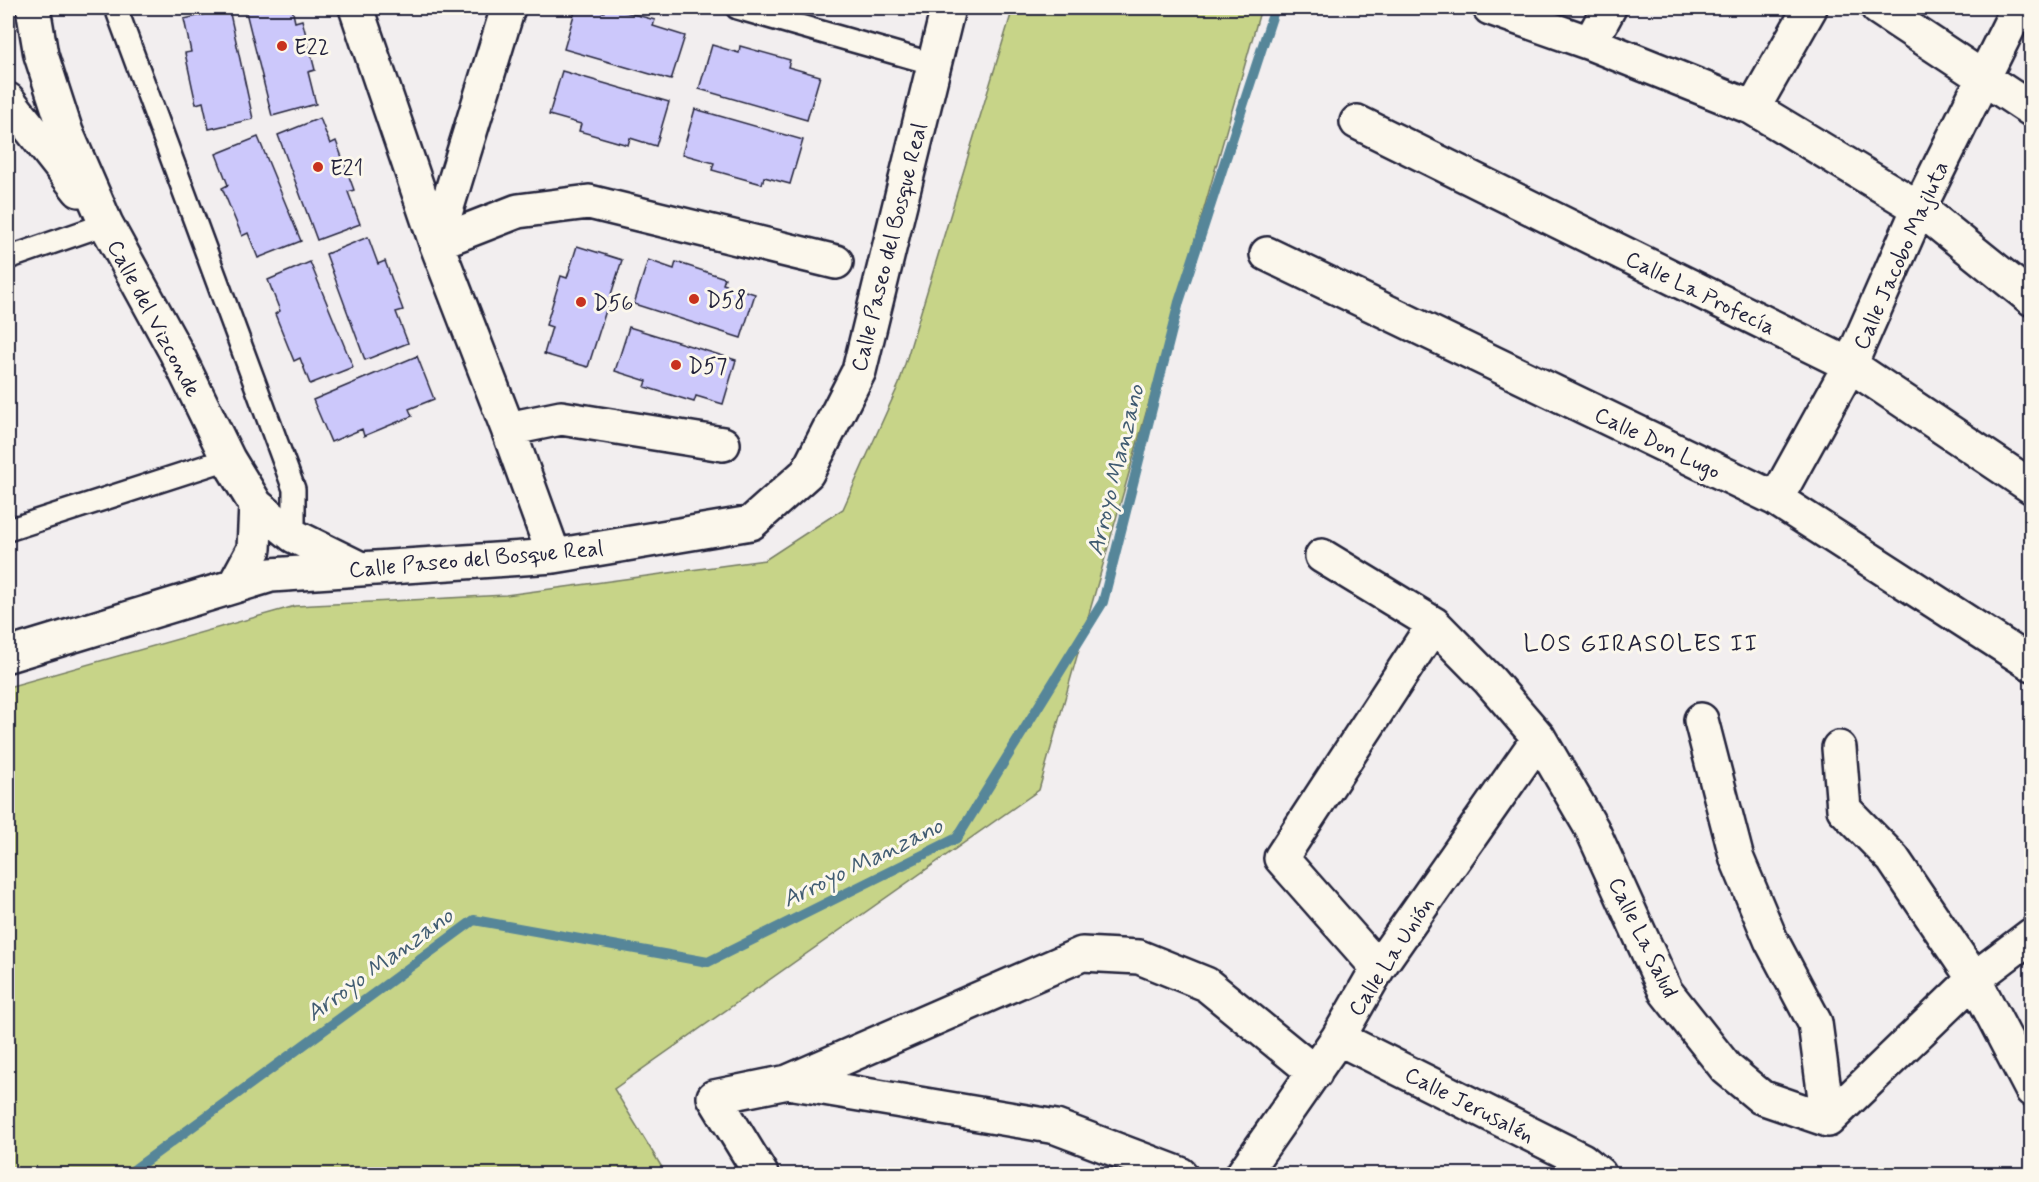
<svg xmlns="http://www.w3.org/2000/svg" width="2039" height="1182" font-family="Mynerve,sans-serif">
<rect width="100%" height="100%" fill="#f2eeef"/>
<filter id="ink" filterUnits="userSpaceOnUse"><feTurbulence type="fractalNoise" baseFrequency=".0167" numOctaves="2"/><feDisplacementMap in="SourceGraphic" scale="12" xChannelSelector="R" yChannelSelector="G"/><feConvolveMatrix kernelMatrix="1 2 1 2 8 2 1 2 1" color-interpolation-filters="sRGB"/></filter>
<g filter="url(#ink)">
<!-- green -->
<path fill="#c7d488" stroke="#747b62" stroke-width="1.5" d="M1013,8H1261L1039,790L614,1089L666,1174H8V687L295,606L506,595L765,560L843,509L899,384Z"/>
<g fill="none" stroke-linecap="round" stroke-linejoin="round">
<!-- stream -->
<path stroke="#578699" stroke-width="10" d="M128,1174L474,920L708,962L957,838L1103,602L1179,302L1273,14L1269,8"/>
</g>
<!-- building -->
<path fill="#ccc8fb" stroke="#22223b" stroke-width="1.5" d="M245,8H292L295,22L302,20L315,70L308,72L316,104L272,116Z
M576,8H587L604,12L605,8H611L655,20L653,26L685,36L671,80L564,49Z
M229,9L253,119L209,129L203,102L196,104L185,53L191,52L184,19Z
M712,45L739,53L740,46L790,60L788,67L820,76L807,120L699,89Z
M562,71L669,102L656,146L630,138L628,145L579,131L581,124L549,115Z
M695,109L803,140L790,184L764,177L762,184L712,170L714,163L682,154Z
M320,118L330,144L336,141L354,190L348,192L360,224L317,240L278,135Z
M258,137L301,241L258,258L248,233L242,236L222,188L228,185L216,154Z
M368,237L378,264L385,261L403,310L396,312L408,343L365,360L326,254Z
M577,246L622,260L588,367L544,354L552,327L546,325L561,276L567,278Z
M648,260L674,269L676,262L725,278L723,284L755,294L741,338L634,304Z
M310,262L353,367L310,384L300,358L294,361L275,314L280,311L268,280Z
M629,327L736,360L723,404L696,396L694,402L645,387L647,381L615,371Z
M417,356L434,399L409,409L412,416L364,436L362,429L331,442L313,400Z"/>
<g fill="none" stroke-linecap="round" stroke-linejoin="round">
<defs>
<path id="lane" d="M116,8L294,489V536
M737,8L934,64
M8,258L106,224
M8,530L228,459"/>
<path id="street" d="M33,8L41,55L66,132L106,224L176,352L228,459L256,505L294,536L359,568
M356,8L436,243L508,429L554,556
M1490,8L1590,43L1753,108L1919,208L2032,299
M1878,8L2032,110
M1590,43L1609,8
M8,100L79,190
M1753,108L1810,8
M1357,122L1850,365L2032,487
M436,243L518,211L589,202L836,262
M436,243L508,8
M1267,254L1776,499L2032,664
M508,429L561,418L723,444
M1776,499L1850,365L1919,208L2018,8
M1322,556L1434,624L1490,681L1539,738L1592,829L1666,992L1726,1068L1761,1097L1828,1120
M234,586L254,549L256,505
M8,655L271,575L554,556L751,523L807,473L859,371L948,8
M1701,720L1737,859L1771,940L1815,1023L1828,1120
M1839,748L1844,809L1893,859L1974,979L2032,1090
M1378,968L1281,858L1434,624
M1338,1038L1582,1160L1599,1174
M788,1082L1056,1127L1180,1174
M1828,1120L1974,979L2032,935
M761,1174L714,1097L788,1082L1082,954L1139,957L1206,984L1315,1073
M1243,1174L1338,1038L1378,968L1539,738"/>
</defs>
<!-- lane casing -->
<use href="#lane" stroke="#22223b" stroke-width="26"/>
<!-- street casing -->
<use href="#street" stroke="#22223b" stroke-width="38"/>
<!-- lane -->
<use href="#lane" stroke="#fbf7ec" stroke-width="21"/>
<!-- street -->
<use href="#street" stroke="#fbf7ec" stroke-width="33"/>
</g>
</g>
<!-- markers -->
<g fill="#c8321e" stroke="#fbf7ec" stroke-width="2">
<circle cx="282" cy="46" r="6"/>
<circle cx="318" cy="167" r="6"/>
<circle cx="694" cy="299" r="6"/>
<circle cx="581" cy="302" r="6"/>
<circle cx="676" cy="365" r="6"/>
</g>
<g text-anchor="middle" stroke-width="6" stroke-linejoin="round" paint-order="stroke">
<!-- poi labels -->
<g font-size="22" fill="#22223b" stroke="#fbf7ec" text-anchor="start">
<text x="294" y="54">E22</text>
<text x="330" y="175">E21</text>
<text x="706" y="307">D58</text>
<text x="593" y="310">D56</text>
<text x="688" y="373">D57</text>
</g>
<!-- street labels -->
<g font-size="22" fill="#22223b" stroke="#fbf7ec">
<text transform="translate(888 247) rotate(-76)" y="8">Calle Paseo del Bosque Real</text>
<text transform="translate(1900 255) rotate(-66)" y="8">Calle Jacobo Majluta</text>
<text transform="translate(1701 292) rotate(26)" y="8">Calle La Profecía</text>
<text transform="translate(155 318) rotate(62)" y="8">Calle del Vizconde</text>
<text transform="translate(1658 442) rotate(26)" y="8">Calle Don Lugo</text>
<text transform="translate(476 558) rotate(-5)" y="8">Calle Paseo del Bosque Real</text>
<text transform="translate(1644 937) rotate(64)" y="8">Calle La Salud</text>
<text transform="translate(1390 956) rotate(-57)" y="8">Calle La Unión</text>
<text transform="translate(1470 1104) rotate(27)" y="8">Calle Jerusalén</text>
</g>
<!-- water labels -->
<g font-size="24" font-style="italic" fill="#415c72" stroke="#fbf7ec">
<text transform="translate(1115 470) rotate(-76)" y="8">Arroyo Manzano</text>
<text transform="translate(862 862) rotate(-26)" y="8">Arroyo Manzano</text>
<text transform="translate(379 964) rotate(-36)" y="8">Arroyo Manzano</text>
</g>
<!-- neighbourhood labels -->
<g font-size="24" letter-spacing="1.5" fill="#22223b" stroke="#fbf7ec">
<text x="1641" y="651">LOS GIRASOLES II</text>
</g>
</g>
<!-- margin -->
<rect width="2039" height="1182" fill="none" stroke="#fbf7ec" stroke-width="30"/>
<rect x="15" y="15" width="2009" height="1152" fill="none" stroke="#22223b" stroke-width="2" filter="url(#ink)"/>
</svg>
